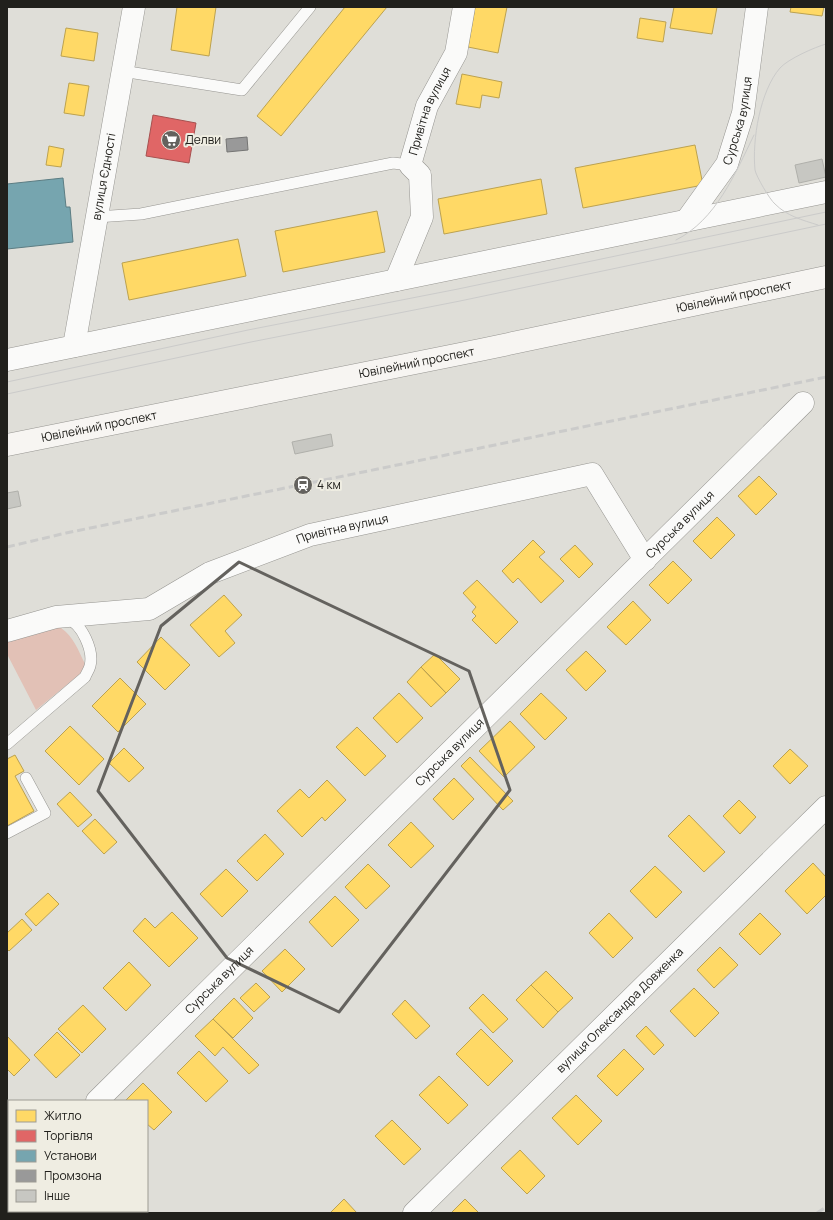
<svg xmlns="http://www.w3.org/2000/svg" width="833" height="1220" font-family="Manrope,sans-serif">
<rect width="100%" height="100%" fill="#dfded8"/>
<!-- green -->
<path fill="#e2c1b6" d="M56,628H61C74,637 78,650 85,664L80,674L36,710L7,654V642Z"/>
<!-- homes -->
<path fill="#ffd966" stroke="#bca250" d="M177,7H216L209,56L171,50Z
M345,7H387L281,136L257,116Z
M475,7H507L498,53L468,47Z
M674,7H717L712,34L670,28Z
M791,7H824L822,16L790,12Z
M640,18L666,22L663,42L637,38Z
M66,28L98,33L94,61L61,56Z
M462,74L502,82L499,98L482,95L480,108L456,104Z
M69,83L89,86L84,116L64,113Z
M695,145L703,185L583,208L575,168Z
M49,146L64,149L61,167L46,165Z
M541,179L547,214L444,234L438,199Z
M377,211L385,252L283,272L275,231Z
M238,239L246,276L129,300L122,263Z
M759,476L777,494L756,515L738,496Z
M717,517L735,535L711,559L693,541Z
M533,540L545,552L539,557L564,581L541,603L518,578L513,583L502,571Z
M575,545L593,564L579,578L560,559Z
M673,561L692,580L668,604L649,585Z
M477,580L518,622L496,644L472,620L476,616L472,612L476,607L463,593Z
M224,595L242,615L225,631L235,643L219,657L190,625Z
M633,601L651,620L626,645L607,627Z
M161,637L190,665L165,690L137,662Z
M586,651L606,671L586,691L566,670Z
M435,654L460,679L446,693L421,667Z
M421,667L446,693L431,707L407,682Z
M120,678L146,704L118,732L92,706Z
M399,693L423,718L397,743L373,718Z
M541,693L567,718L545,740L520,714Z
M510,721L535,747L504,777L479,751Z
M70,726L104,759L79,785L45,751Z
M357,727L386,756L365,776L336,747Z
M124,748L144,768L129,782L109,763Z
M790,749L808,766L790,784L773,766Z
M15,755L24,771L15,776L34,811L7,826V759Z
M470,757L513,801L503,810L461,766Z
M454,778L474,799L453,820L433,799Z
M327,780L346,800L325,821L322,817L302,837L277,811L300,789L309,798Z
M70,792L92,815L78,827L57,804Z
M739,800L756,817L740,834L723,816Z
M689,815L725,852L704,872L668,836Z
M95,819L117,842L104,854L82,831Z
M411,822L434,846L411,868L388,845Z
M265,834L284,854L257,881L237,861Z
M813,863L826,877V895L807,914L785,891Z
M368,864L390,886L366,909L345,887Z
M655,866L682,892L656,918L630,891Z
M226,869L248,891L222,917L200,894Z
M48,893L59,904L36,926L25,914Z
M335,896L359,920L332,947L309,922Z
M172,912L198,938L169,967L133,931L145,918L155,928Z
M609,913L633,938L613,958L589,933Z
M760,913L781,934L760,955L739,934Z
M22,919L32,930L9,951L7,949V933Z
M720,947L738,965L714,988L697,970Z
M285,949L305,969L282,992L262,971Z
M129,962L151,985L126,1011L103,988Z
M546,971L573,998L558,1012L531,985Z
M256,983L270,997L254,1012L240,998Z
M531,985L558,1012L543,1028L516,1000Z
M694,988L719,1013L695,1037L670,1011Z
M483,994L508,1019L493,1033L469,1008Z
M234,998L253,1018L233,1038L213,1019Z
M405,1000L430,1026L416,1039L392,1014Z
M83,1005L106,1029L82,1053L58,1029Z
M213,1019L259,1065L249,1074L223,1047L215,1056L195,1036Z
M646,1026L664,1045L654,1055L636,1036Z
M481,1029L513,1061L488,1086L456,1054Z
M57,1032L80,1055L56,1078L34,1055Z
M7,1036L30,1060L14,1076L7,1069Z
M624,1049L644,1069L617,1096L597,1076Z
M199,1051L228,1081L206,1102L177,1073Z
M439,1076L468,1105L448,1124L419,1095Z
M143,1083L172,1112L154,1130L147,1124V1101H125Z
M576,1095L602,1121L578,1145L552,1118Z
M392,1120L421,1149L404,1165L375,1136Z
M520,1150L545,1176L527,1194L501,1168Z
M344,1199L357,1213H330Z
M465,1199L479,1213H451Z
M9,1200V1211H62L63,1213H7V1201Z"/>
<!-- shops -->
<path fill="#e06666" stroke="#a75150" d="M153,115L196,123L189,163L146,156Z"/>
<!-- public -->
<path fill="#76a5af" stroke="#5c7d83" d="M63,178L66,207H70L73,242L7,249V184Z"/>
<!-- industry -->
<path fill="#999" stroke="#757574" d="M247,137L248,150L227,152L226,139Z"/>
<!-- building -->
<path fill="#c7c7c2" stroke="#b0b0ab" d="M822,159L826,177L799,183L795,165Z
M331,434L333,446L295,454L292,442Z
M18,491L21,506L7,509V493Z"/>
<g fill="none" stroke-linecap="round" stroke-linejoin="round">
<defs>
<path id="service" d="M122,71L242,90L310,7
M96,217L141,214L393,163L410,165
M7,744L85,677C86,674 89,670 90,666C94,651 82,623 67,619
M7,833L45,813L26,778
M7,1149L9,1151
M7,1163L9,1161"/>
<g id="minor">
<path id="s1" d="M686,221L727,164L743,113L757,7"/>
<path id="s2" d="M396,280L422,217L420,175L410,165L427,106L456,53L464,7"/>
<path id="s3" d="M74,346L134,7"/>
<path d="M7,360L826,192"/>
<path id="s4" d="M7,631L56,617L149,609L210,573L310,535L592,474L645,560"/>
<path id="s5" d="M97,1101L803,403"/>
<path d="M77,1211L78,1213"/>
<path id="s6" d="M414,1213L826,807"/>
</g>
<g id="secondary">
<path id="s7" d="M7,445L480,350L826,277"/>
</g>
</defs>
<!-- service casing -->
<use href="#service" stroke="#969591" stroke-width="12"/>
<!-- minor casing -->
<use href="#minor" stroke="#969591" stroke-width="23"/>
<!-- secondary casing -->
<use href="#secondary" stroke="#969591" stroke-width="23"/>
<!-- service -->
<use href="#service" stroke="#fafaf9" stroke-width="11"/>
<!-- minor -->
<use href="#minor" stroke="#fafaf9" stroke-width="22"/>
<!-- secondary -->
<use href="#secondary" stroke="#f7f5f2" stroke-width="22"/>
<!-- tram -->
<path stroke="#cbcbca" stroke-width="1" d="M818,225C802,220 787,216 775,204C770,200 756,176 755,170C752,140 760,91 780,68C788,59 815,47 826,44
M676,240C716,220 735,174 754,135
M7,382L248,330L458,289L826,212
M7,394L251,342L460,301L826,224"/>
<!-- rail -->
<path stroke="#cbcbca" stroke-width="3" stroke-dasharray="8 4" stroke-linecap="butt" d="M7,547L66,533L826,377
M817,1213L826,1207"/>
</g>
<!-- marked area -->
<path fill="none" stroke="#64625e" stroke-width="3" stroke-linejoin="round" d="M239,562L469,671L510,790L339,1012L227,958L98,791L161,626Z"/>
<!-- icons -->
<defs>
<symbol id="supermarket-disc" viewBox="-11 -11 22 22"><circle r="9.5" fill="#64625e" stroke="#efede2"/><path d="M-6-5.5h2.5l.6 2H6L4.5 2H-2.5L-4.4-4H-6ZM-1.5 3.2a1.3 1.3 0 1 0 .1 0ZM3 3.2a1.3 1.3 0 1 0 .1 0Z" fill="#fff"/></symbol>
<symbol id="station-disc" viewBox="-11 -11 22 22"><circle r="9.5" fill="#64625e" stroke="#efede2"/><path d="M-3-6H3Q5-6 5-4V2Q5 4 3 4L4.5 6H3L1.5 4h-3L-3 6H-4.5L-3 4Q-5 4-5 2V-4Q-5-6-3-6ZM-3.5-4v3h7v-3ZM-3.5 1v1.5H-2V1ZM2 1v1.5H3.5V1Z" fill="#fff"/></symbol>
</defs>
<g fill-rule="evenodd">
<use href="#supermarket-disc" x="160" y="129" width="22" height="22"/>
<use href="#station-disc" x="292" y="474" width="22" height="22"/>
</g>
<g text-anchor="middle" stroke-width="4" stroke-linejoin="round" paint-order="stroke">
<!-- street labels -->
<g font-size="12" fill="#21201c" stroke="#efede2">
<text dy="4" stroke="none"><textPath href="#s2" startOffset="182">Привітна вулиця</textPath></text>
<text dy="4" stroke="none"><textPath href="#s1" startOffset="115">Сурська вулиця</textPath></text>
<text dy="4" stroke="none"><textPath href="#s3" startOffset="172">вулиця Єдності</textPath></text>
<text dy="4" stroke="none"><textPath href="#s7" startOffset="742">Ювілейний проспект</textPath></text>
<text dy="4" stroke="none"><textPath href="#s7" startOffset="418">Ювілейний проспект</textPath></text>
<text dy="4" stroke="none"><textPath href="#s7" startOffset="94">Ювілейний проспект</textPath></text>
<text dy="4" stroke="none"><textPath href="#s5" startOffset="820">Сурська вулиця</textPath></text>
<text dy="4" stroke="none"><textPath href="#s4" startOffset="355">Привітна вулиця</textPath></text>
<text dy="4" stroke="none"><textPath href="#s5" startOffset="496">Сурська вулиця</textPath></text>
<text dy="4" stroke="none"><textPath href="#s5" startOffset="172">Сурська вулиця</textPath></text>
<text dy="4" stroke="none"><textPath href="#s6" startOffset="289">вулиця Олександра Довженка</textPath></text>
</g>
<!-- poi labels -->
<g font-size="12" fill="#21201c" stroke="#efede2" text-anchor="start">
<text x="185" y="144">Делви</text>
<text x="317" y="489">4 км</text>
</g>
</g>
<!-- border -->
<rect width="833" height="1220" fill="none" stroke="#21201c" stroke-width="16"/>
<!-- legend -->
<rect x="8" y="1100" width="140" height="112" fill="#efede2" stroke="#9d9b93"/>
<rect x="16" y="1110" width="20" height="12" fill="#ffd966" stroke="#9d9b93"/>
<text x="44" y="1120" font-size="12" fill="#21201c">Житло</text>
<rect x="16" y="1130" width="20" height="12" fill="#e06666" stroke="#9d9b93"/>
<text x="44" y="1140" font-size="12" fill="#21201c">Торгівля</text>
<rect x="16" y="1150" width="20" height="12" fill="#76a5af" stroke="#9d9b93"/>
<text x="44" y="1160" font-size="12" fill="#21201c">Установи</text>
<rect x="16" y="1170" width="20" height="12" fill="#999999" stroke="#9d9b93"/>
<text x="44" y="1180" font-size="12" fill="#21201c">Промзона</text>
<rect x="16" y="1190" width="20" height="12" fill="#c7c7c2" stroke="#9d9b93"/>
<text x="44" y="1200" font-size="12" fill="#21201c">Інше</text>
</svg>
